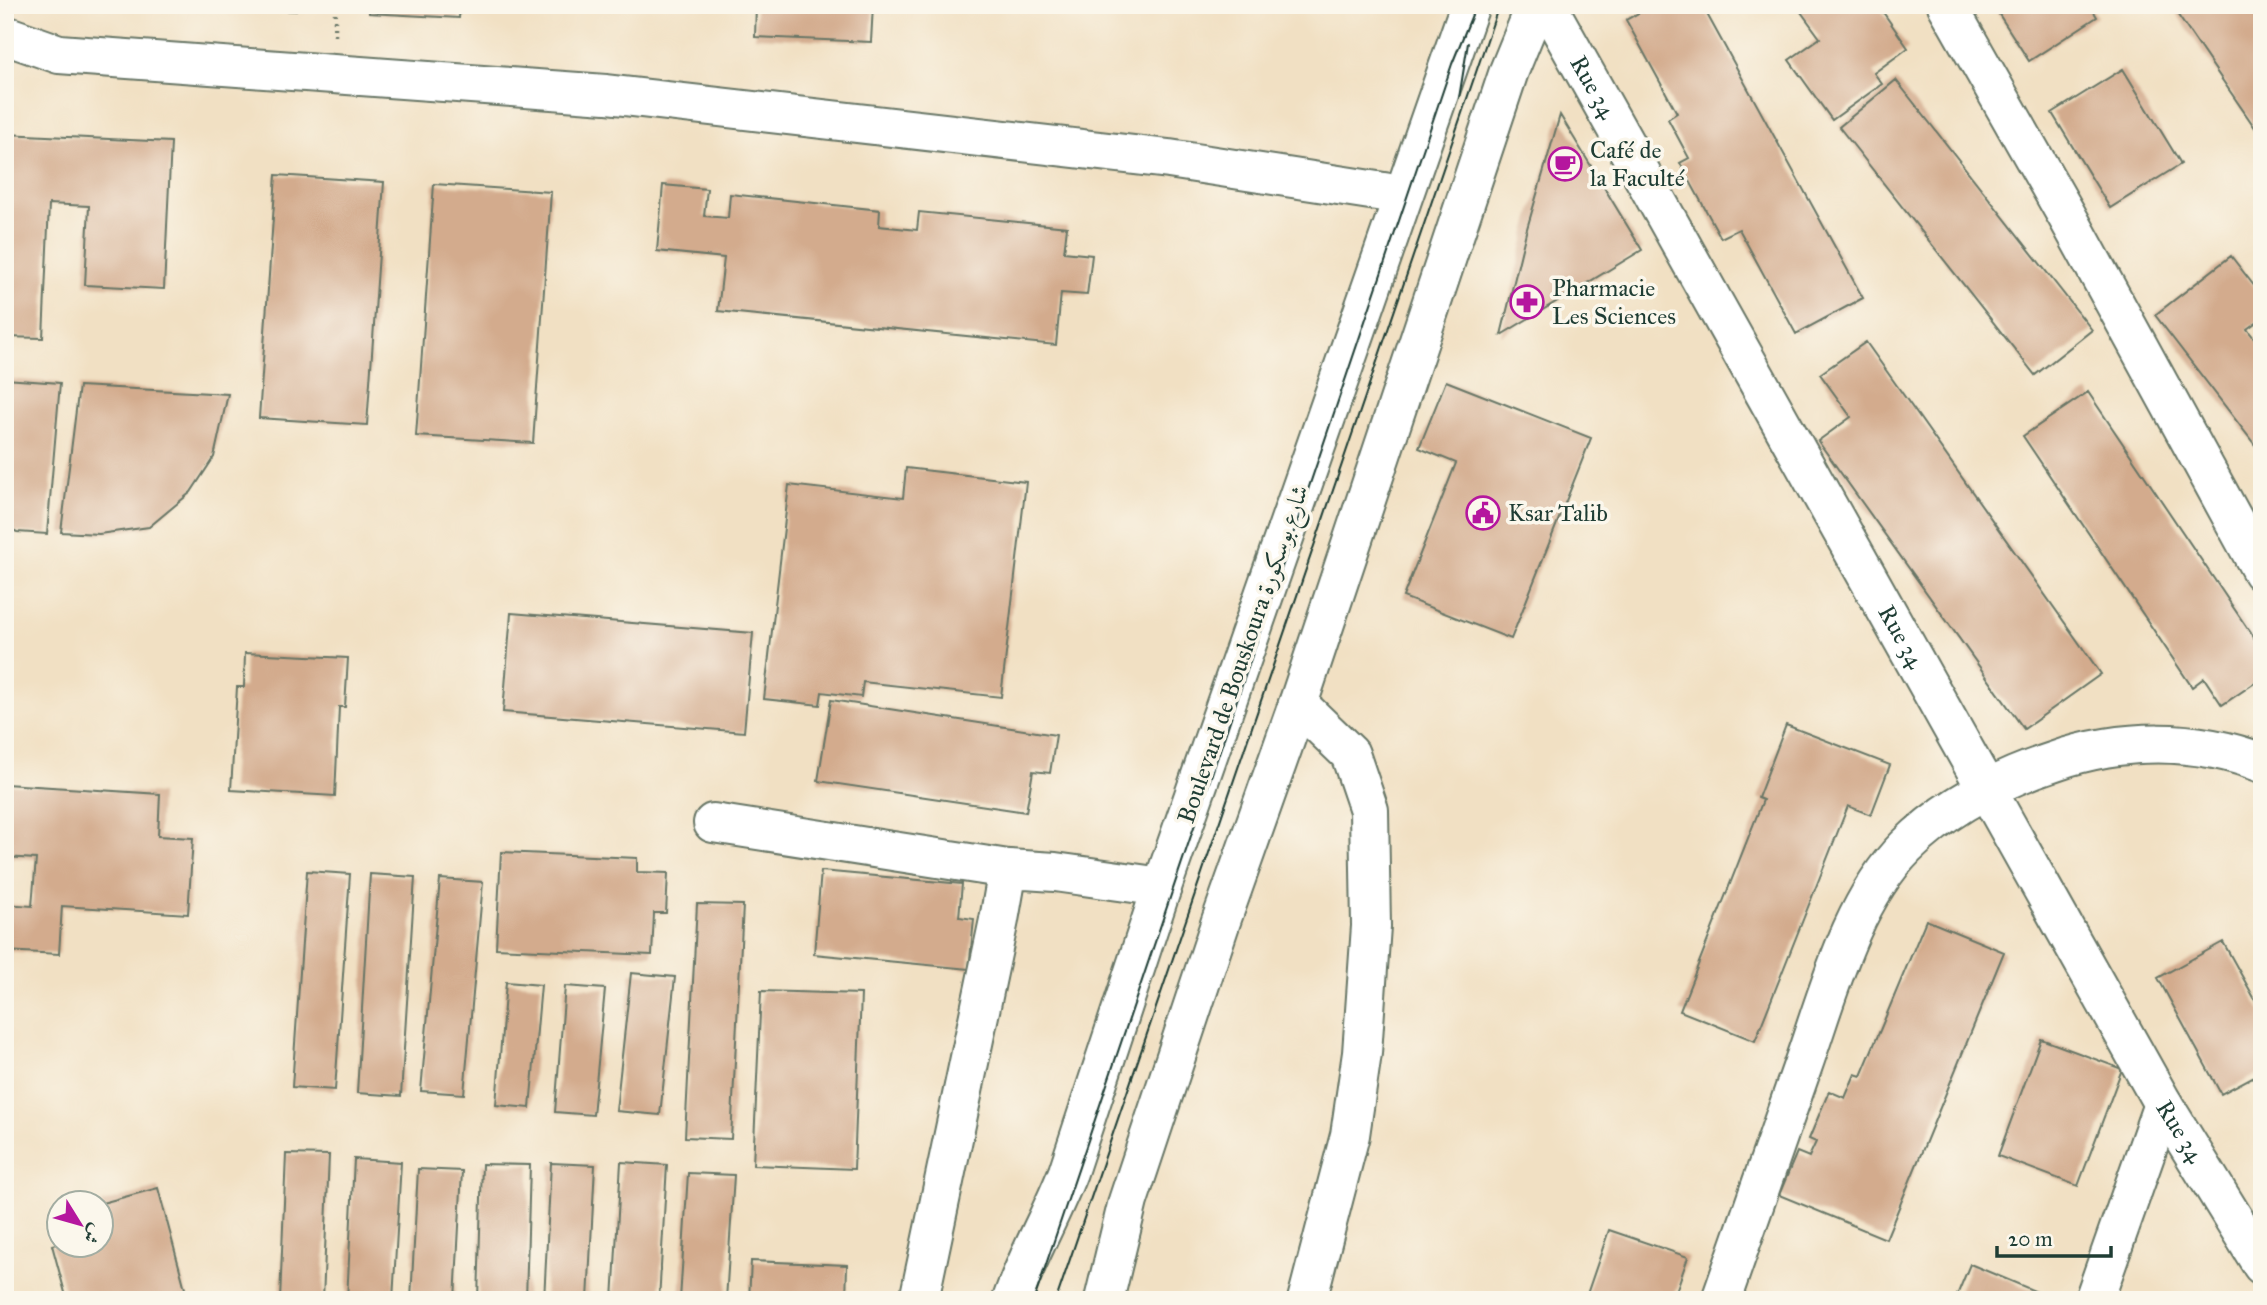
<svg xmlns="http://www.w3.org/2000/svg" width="2267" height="1305" font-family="'IM FELL Great Primer',Amiri,serif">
<rect width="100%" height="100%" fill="#fbf7ec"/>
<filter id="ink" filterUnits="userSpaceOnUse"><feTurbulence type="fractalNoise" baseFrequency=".0143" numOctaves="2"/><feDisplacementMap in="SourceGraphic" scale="14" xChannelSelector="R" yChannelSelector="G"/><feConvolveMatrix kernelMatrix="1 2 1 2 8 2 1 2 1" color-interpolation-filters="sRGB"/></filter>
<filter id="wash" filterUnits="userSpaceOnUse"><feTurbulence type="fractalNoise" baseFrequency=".00686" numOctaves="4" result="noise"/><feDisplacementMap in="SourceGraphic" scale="28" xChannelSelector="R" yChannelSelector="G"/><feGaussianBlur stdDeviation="1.57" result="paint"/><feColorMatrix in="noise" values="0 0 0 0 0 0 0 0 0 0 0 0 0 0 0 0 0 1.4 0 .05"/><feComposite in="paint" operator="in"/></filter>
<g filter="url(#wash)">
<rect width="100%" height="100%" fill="#f1e0c3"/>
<g id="blocks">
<!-- building -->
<path fill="#d3ab8d" d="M222,5H296V11L221,7Z
M369,5H460L459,18L369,13Z
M756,5H873L871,42L755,37Z
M1653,5H1702L1863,298L1796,334L1739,229L1721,238L1680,163L1689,158L1668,119L1677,113L1626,20Z
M1796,5H1878L1908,48L1874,73L1882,84L1832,120L1789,60L1820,38Z
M1993,5H2090L2097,17L2029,61Z
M2171,5H2262V138Z
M2123,69L2181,164L2110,208L2052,113Z
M1896,80L2092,330L2035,375L1839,127Z
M1560,115L1642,250L1501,335L1526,232Z
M5,134L171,142L164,289L85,285L89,206L49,204L43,338L5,337Z
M276,175L384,182L367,425L259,418Z
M434,184L551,192L533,443L416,436Z
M663,185L707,189L704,216L728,218L730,194L880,210L879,226L917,230L919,212L1067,227L1064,252L1092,255L1087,295L1061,293L1056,345L718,311L724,258L657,251Z
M2231,256L2262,296V318L2247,329L2262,348V454L2155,315Z
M1866,342L2101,674L2024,729L1818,441L1851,417L1820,374Z
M5,379L60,383L47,534L17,532L5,526Z
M1446,381L1591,438L1511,639L1403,597L1456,463L1419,448Z
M79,386L228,394L214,457L191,492L149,527L99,534L61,532Z
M2088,392L2262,650V678L2222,705L2204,678L2192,687L2023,436Z
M906,468L1026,482L1001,697L863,682L861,697L822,692L820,705L764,699L789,485L903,498Z
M511,613L753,633L744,732L503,712Z
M245,653L348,658L345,707H339L335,796L231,790L237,687H244Z
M831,700L1056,735L1050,773L1033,771L1026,812L818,781Z
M1786,725L1890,765L1871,815L1848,806L1755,1041L1680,1011L1763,800L1758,798Z
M5,784L160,794L158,836L193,838L188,914L62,906L59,954L5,951V904L32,906L36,859L5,857Z
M501,852L637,858V872L668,873L666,913H654L652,955L496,948Z
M307,871L350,874L335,1090L292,1087Z
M821,871L962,884L959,917L974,919L969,969L814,954Z
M370,874L415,877L401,1096L357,1093Z
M440,879L483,882L464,1094L421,1091Z
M697,904L743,905L731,1139L685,1137Z
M1926,920L2004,952L1886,1239L1779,1195L1797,1152L1809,1157L1816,1142L1809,1139L1829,1091L1845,1098L1855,1074L1861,1076Z
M2223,942L2262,1012V1072L2221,1094L2158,978Z
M631,973L675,977L660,1115L616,1111Z
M506,982L541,985L530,1108L496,1105Z
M565,986L605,989L593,1115L555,1112Z
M761,991L861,994L854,1169L753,1165Z
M2041,1039L2122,1069L2078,1186L1998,1156Z
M286,1154L329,1155L323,1300H280Z
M354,1159L401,1162L393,1300H347Z
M621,1162L667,1165L659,1300H613Z
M551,1163L595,1165L588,1300H544Z
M482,1164L530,1165L526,1300H478Z
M418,1169L462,1171L455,1300H411Z
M688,1173L734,1175L726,1300H680Z
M158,1188L188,1300H67L52,1245L60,1243V1246H102V1203Z
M1609,1230L1688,1257L1673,1300H1585Z
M751,1261L847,1265L846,1300H749Z
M1970,1264L2042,1294L2040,1300H1955Z"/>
</g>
</g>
<g filter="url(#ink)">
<use href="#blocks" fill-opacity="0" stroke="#687666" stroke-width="2"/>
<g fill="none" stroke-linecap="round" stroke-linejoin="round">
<defs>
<g id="minor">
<path id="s1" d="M1547,5L2163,1104L2262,1265"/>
<path d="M1947,5L2067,216L2262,572"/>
<path d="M5,35L59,54L606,94L1169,159L1403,195"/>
<path d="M1298,704L1350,754L1369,810L1371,926L1362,1053L1350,1135L1307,1300"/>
<path d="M713,823L1008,869"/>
<path d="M919,1300L999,920L1008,869L1055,872L1162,887"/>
<path d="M1012,1300C1027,1256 1051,1216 1068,1172L1162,887L1470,5"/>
<path d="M1104,1300L1128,1201L1221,921L1298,704L1509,71L1536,5"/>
<path d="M1721,1300C1748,1222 1776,1143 1803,1065C1828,994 1851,902 1906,847C1947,806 2000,779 2055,761C2122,738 2195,737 2262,763"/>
<path d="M2094,1300L2163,1104"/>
</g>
</defs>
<!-- minor casing -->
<use href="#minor" stroke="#687666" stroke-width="42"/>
<!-- path -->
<path stroke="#687666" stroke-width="4.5" stroke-dasharray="2 5" stroke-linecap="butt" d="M335,36V5"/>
<!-- minor -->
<use href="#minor" stroke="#fff" stroke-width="38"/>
<!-- tram -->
<path stroke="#1f3d34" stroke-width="2" d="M1459,98L1468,43
M1034,1300L1452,64L1476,5
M1056,1300L1499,5"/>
</g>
</g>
<!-- icons -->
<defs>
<symbol id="cafe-ring" viewBox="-11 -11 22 22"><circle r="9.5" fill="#fbf7ec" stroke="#b5179e" stroke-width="1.5"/><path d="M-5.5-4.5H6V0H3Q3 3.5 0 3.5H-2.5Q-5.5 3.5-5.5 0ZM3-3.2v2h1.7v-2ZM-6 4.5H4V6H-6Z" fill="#b5179e"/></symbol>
<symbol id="pharmacy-ring" viewBox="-11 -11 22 22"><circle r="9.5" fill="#fbf7ec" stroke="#b5179e" stroke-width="1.5"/><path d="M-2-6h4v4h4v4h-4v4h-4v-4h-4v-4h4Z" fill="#b5179e"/></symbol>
<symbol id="civic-ring" viewBox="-11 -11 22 22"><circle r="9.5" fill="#fbf7ec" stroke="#b5179e" stroke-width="1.5"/><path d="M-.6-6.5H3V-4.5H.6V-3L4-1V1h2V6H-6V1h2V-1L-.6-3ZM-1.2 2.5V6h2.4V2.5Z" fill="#b5179e"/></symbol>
</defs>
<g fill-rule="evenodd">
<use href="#cafe-ring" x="1546" y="145" width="38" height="38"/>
<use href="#pharmacy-ring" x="1508" y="283" width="38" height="38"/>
<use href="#civic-ring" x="1464" y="494" width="38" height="38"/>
</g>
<g text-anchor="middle" stroke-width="7" stroke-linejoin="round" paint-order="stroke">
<!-- street labels -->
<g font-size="24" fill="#1f3d34" stroke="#fbf7ec">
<text dy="8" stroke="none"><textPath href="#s1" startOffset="94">Rue 34</textPath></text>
<text dy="8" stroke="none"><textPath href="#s1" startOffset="724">Rue 34</textPath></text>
<text transform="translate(1243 654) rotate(-71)" y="8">Boulevard de Bouskoura شارع بوسكورة</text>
<text dy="8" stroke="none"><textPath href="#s1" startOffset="1292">Rue 34</textPath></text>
</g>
<!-- poi labels -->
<g font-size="24" fill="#1f3d34" stroke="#fbf7ec" text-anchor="start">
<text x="1590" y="158">Café de<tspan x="1590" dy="28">la Faculté</tspan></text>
<text x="1552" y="296">Pharmacie<tspan x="1552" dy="28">Les Sciences</tspan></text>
<text x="1508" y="521">Ksar Talib</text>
</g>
</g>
<!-- margin -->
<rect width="2267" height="1305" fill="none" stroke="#fbf7ec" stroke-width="28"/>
<!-- north arrow -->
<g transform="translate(80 1224) rotate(127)"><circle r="33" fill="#fbf7ec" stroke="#a3ada2" stroke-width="2"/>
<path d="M0-5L12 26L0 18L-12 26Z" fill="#b5179e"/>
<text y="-10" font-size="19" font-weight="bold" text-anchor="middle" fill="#1f3d34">ش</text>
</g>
<!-- scale -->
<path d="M1997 1246v10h114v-10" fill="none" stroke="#1f3d34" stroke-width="3.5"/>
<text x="2008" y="1246" font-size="21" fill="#1f3d34" stroke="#fbf7ec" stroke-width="5" paint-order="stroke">20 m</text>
</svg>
